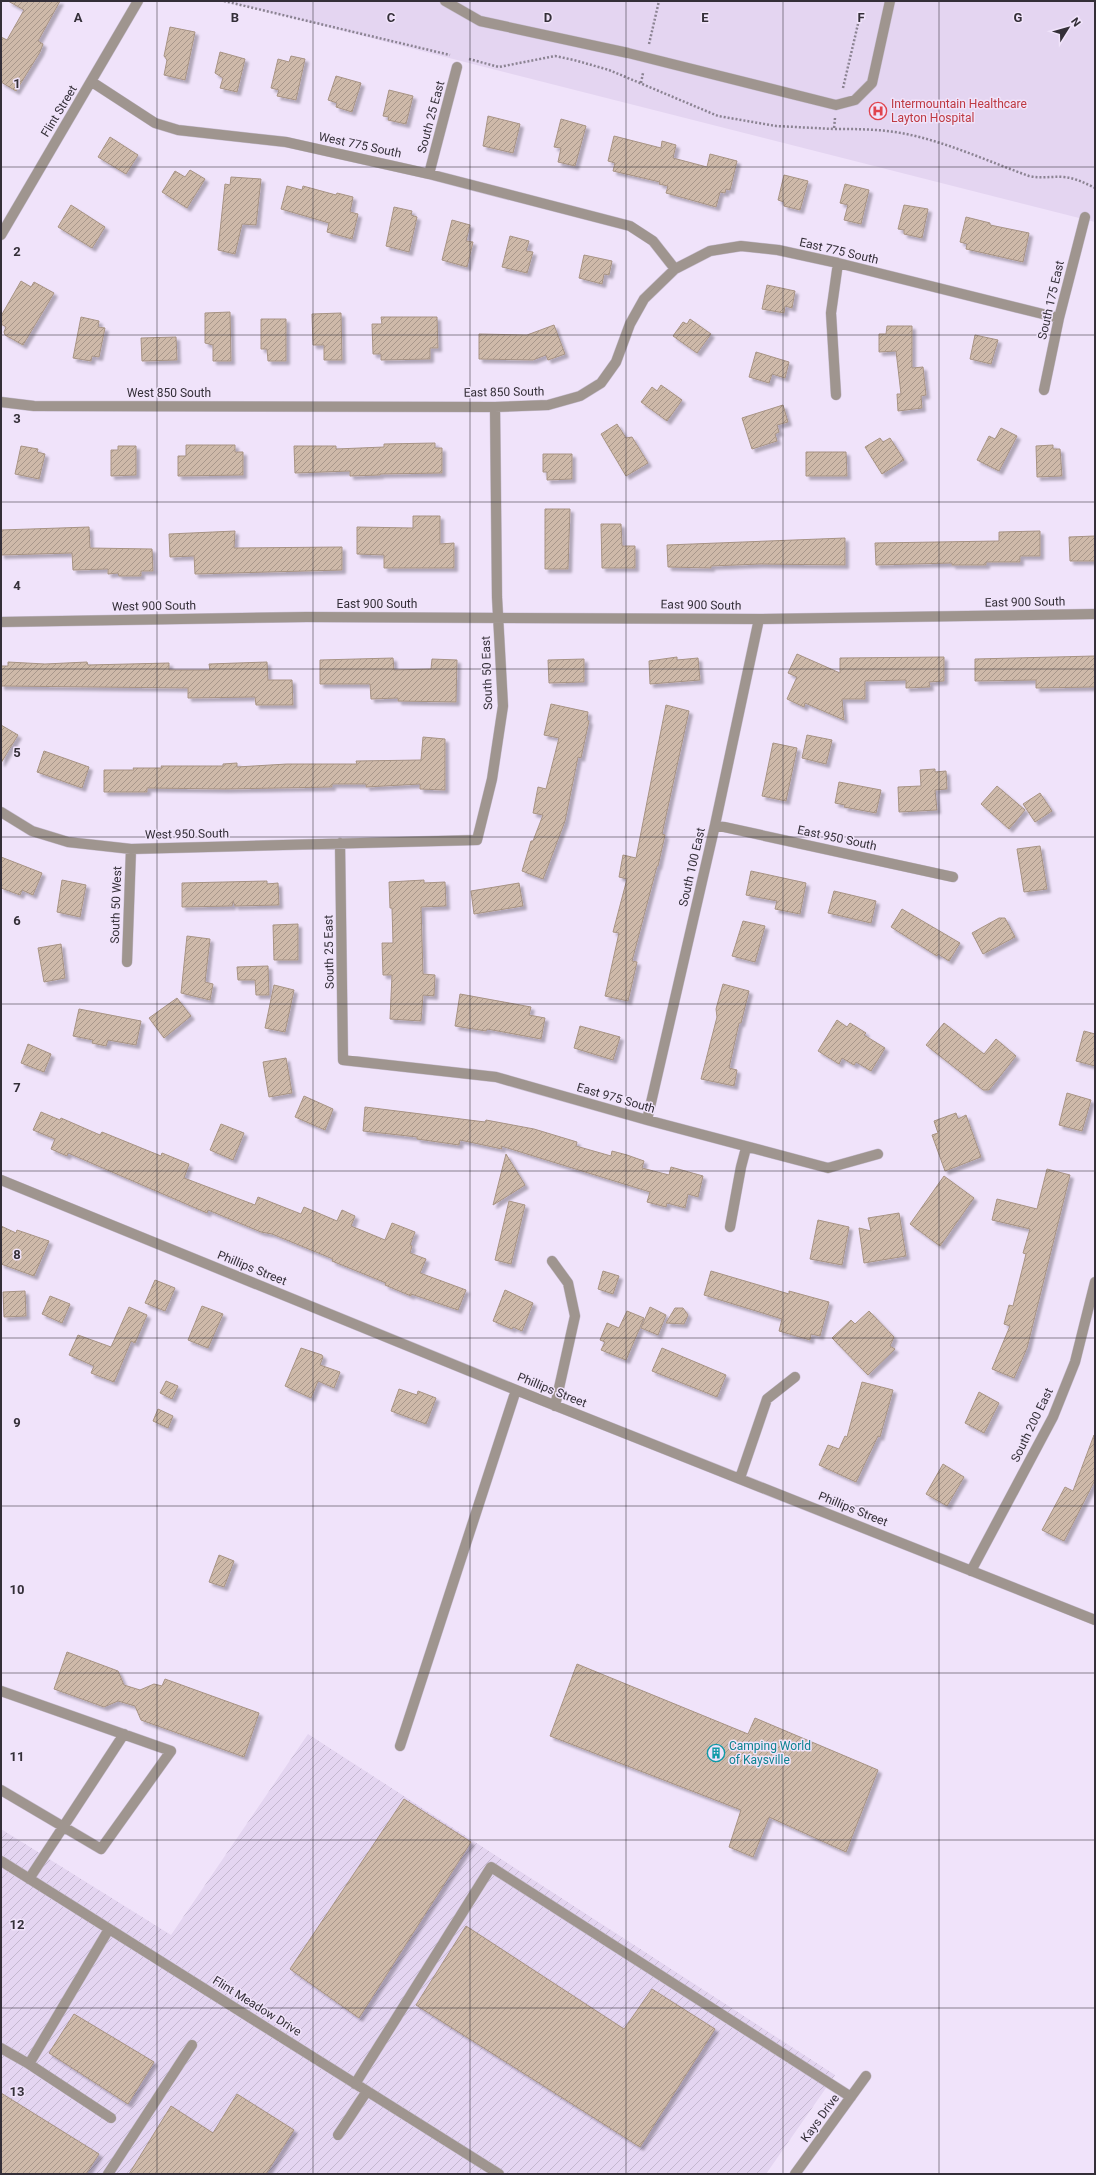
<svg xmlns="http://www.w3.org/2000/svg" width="1096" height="2175" font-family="Roboto,sans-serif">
<defs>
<pattern id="industrial-furrows" width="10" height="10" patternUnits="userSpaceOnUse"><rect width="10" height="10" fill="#e4d5f1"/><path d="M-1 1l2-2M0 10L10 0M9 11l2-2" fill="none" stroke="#c4b7cf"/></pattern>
<pattern id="building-hatch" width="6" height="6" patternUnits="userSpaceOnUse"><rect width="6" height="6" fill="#ceb9a9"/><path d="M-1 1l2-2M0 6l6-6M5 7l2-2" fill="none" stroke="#a8978b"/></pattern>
<filter id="shadow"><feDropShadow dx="3.5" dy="3.5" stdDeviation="1" flood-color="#0004"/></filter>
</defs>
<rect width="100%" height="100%" fill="#f0e3fa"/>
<!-- built -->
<path fill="#e4d5f1" d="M225,1H1095V222Z"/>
<!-- industrial -->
<path fill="url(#industrial-furrows)" d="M308,1734L835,2075L766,2174H1V1829L171,1935Z"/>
<!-- building -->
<path fill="url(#building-hatch)" stroke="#a79384" filter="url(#shadow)" d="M8,1H60L38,41L43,44L40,52L16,91L1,82V37L7,40L24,10Z
M170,27L195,32L185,80L164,75L167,60L164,56Z
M220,52L245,59L237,92L220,88L223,78L215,73Z
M291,56L305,59L296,100L277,96L279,90L271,88L278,59L289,62Z
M336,76L361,83L352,112L336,107L337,103L328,100Z
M389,90L413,96L406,124L388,120L389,117L383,116Z
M488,116L520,124L513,153L483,146Z
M561,119L586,126L575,166L558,162L561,148L554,147Z
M614,136L661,148L662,141L676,145L673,158L707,167L710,154L737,161L730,190L726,189L725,193L720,192L716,207L666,193L668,186L659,184L660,182L613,171L615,163L608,161Z
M110,137L138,155L126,174L98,157Z
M190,170L205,179L187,208L162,192L175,171L185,177Z
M784,175L808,181L800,210L784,206V202L778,200Z
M231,177L261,179L256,225L242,224L235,254L218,250L225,184L230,185Z
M845,184L869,190L861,224L844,220L848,205L840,203Z
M287,186L302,190L303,186L336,195L337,193L353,197L350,212L358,214L352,239L327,232L329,223L281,209Z
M71,205L105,227L92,248L58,227Z
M904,205L928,209L922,238L904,234V230L898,229Z
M394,207L412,211L411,215L417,217L409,252L386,246Z
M966,217L990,223V225L1029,233L1023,262L966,249L967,244L960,242Z
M452,220L470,225L466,241L473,242L467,267L442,260Z
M510,236L529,241L526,251L533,252L527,273L502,267Z
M584,255L612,261L609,275L604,274L602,284L579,278Z
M21,281L31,287L34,282L54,293L23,345L5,335L4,332L6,327L1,324V316Z
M767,285L795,291L792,308L785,306L784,313L762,309Z
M230,312L231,361H213V345L205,343V313Z
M341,313L342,360H324V345H313L312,314Z
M81,317L99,321L98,327L105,328L99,357L92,356L91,361L73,358Z
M381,317H437L438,348H430V359L381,360V354H373L372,324H382Z
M261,319H286V361H268L267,349H261Z
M690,319L711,334L697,353L673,336L683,322L687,324Z
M554,325L565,354L548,360L546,355L533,360L479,359V334L527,335Z
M887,326H912V368L923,367L926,395L921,396L922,408L898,411L897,394H901L896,351L879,352V334H886Z
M975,335L998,340L991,364L970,359Z
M176,337L177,360L142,361L141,338Z
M756,352L789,362L785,378L772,374L769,383L749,377Z
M661,385L682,400L667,421L641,402L652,387L657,391Z
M783,405L788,422L777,425L779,432L775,434L777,441L752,449L742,418Z
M617,424L626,438L632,437L648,463L626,476L601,434Z
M1001,428L1017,436L999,471L977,460L989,436L995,439Z
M880,438L883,442L890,438L904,460L882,474L865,447Z
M435,443V448H442V473L380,474V475L350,476V471L295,473L294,446H336V449L384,447V444Z
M186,445H235V452H243V475L178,476V456H186Z
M1053,445V449H1060L1062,476L1037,477L1036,446Z
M21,446L38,449L37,452L45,454L39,479L15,474Z
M118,446H136V475L111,476V450H118Z
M806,452H846L847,476H806Z
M543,454H572V479L547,480V472H543Z
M545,509H570L568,569H545Z
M413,516H440V544L454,543V568H384V555L357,554V527L413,528Z
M601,524H621L622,546H635V568H602Z
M89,527L90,548L152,549L153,571H141V576H119L118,573L108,574V569L73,570L72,553L1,555V530Z
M235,531L234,548L342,547V570L195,574L194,556L170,557L169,534Z
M1040,531V556H1020V562H986V565H952V563L876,565L875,543L999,541V532Z
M1095,536V561H1070L1069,537Z
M845,538V565L760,564L711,566V568L668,567L667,545Z
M797,654L840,673V658L944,657V681L929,682L930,687L906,688V680L865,681V699H842L844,720L805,703L804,707L787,699L797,677L788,673Z
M1095,656V687L1036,688V680L975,681V659Z
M677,657V660L698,658L700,680L650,684L649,661Z
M393,658L394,670L431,669L432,659L457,660L456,702L398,701V698L371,699L370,684H320V660Z
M584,659V682L549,683L548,660Z
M8,662L45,664L87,662L88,665L169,663V670H210L209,664L267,662L268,680H292L293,705H256L255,697L188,698V688L1,686V666H8Z
M551,704L588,712L587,720L589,721L581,758L578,757L565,821L543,879L522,871L531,841H533L543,815L533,813L538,787L546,789L559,738L544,735Z
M666,705L689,711L662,834L665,835L658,866H657L632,961L637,962L628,1001L605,996L619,933L613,932L627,879L619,877L623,855L636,858Z
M1,725L18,735L1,763Z
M807,735L832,740L826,764L802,758Z
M423,737L445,739V790L420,789V784L366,787V784H332V787L225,789L147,788V792H104V770H134L133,768H162L161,766H223V764L237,763V767L287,764H357L356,761L421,760Z
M773,743L797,748L786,801L762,796Z
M44,751L89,767L82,788L37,772Z
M935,769V772L946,771L947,789L935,790L937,810L899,812L898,787L921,786L920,770Z
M839,782L881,790L876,813L844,807L845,805L835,803Z
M997,786L1025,810L1009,829L981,804Z
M1040,793L1052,811L1035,822L1023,804Z
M1040,846L1047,889L1024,892L1017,849Z
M1,857L42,873L33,895L22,890L20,895L1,888Z
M751,871L806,883L800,914L775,909L777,901L746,895Z
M62,880L86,885L80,917L57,912Z
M424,880V883L445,882L446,906L421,907L423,974L435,975L434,996L423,995L421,1021L390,1019L392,975H383L382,943H393L392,908H390L389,882Z
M267,881V884L278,883L279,905L235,906L233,901L232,906L182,907V883Z
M519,883L523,906L474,914L471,891Z
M834,891L876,901L871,923L828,913Z
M902,909L960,943L949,961L938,954L937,956L891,927Z
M999,918H1005L1015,937L983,954L972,933Z
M743,921L765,926L755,962L732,956Z
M298,924V960H274L273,925Z
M187,936L210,939L205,982L213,984L210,1000L181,993Z
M61,944L65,978L44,982L38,948Z
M268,966L269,995H256L255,980H238L237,967Z
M723,984L749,991L741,1023H739L729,1068L737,1070L734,1086L701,1079L717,1017L716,1009Z
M274,985L294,990L285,1032L265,1028Z
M460,994L531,1007L529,1015L545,1018L541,1039L487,1029L486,1031L455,1026Z
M177,998L191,1016L164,1038L149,1018Z
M79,1009L141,1021L136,1045L108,1040L106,1046L92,1043L93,1040L73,1036Z
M837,1020L847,1027L850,1023L866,1033L864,1035L885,1048L871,1071L856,1062L854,1065L842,1058L839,1064L818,1051Z
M944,1023L984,1054L996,1039L1016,1056L989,1090H983L926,1045Z
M580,1026L620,1037L613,1060L574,1048Z
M1084,1031L1095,1034V1066L1076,1061Z
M28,1044L51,1054L44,1072L21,1063Z
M286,1058L292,1093L269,1097L263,1062Z
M1067,1093L1091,1100L1082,1131L1059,1125Z
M304,1096L333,1109L325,1130L295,1117Z
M365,1107L485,1122L486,1120L534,1129L577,1142L576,1146L611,1156L612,1151L627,1155L644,1161L642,1168L669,1175L671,1167L703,1176L698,1197L688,1194L685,1208L667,1203L666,1207L647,1202L650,1192L501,1146L502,1149L460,1140L459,1145L417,1139V1137L363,1131Z
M41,1112L60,1120L61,1118L100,1135L102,1132L161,1156L162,1153L189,1164L184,1178L255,1205L258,1197L301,1214L304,1207L337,1221L342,1210L355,1216L351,1226L385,1240L392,1223L415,1232L410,1245L412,1246L410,1253L426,1259L420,1273L466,1290L458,1310L411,1294V1296L385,1285L386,1283L332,1261L333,1259L272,1234L261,1232L208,1210L207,1213L68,1153L67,1156L51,1149L55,1139L33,1130Z
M956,1113L958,1119L966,1115L981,1157L945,1171L932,1135L938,1133L934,1121Z
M221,1124L244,1133L233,1160L210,1150Z
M506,1154L525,1185L493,1205Z
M1047,1169L1070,1175L1027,1348L1014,1378L992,1369L1010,1326L1004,1324L1009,1305L1013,1306L1026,1254L1023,1253L1030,1229L992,1220L997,1199L1037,1209Z
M944,1176L974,1198L940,1246L910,1224Z
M509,1201L525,1205L511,1264L495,1260Z
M899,1213L906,1256L864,1263L859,1228L871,1231L868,1218Z
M818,1220L849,1227L842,1265L810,1259Z
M1,1226L16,1233L17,1230L49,1241L34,1276L1,1264Z
M603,1271L619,1276L613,1294L598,1289Z
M711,1271L789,1294V1291L829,1302L820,1336L811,1334L810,1340L779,1331L782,1319L704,1295Z
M155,1280L175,1288L165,1311L145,1303Z
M505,1290L533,1303L522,1331L513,1327L512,1329L493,1321Z
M25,1291L26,1316L4,1317L3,1292Z
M50,1296L70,1304L62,1323L42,1314Z
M202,1306L223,1314L208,1348L188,1340Z
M129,1307L147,1315L135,1343L131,1341L114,1382L91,1373L94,1366L69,1355L78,1335L111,1347Z
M650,1307L666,1315L658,1335L641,1328Z
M675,1308H683L688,1315L684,1324L666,1323Z
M627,1311L644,1318L626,1360L601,1350L605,1342L600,1340L607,1323L619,1328Z
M869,1311L894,1337L890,1346L895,1349L868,1375L832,1338L851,1320L855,1324Z
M301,1348L322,1355L323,1357L320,1365L340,1372L334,1388L318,1381L311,1398L285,1386Z
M662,1348L726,1375L717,1397L652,1371Z
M166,1381L178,1386L172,1399L160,1393Z
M862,1382L893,1390L880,1437L878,1436L856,1482L819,1465L828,1445L839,1449L845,1436L847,1437Z
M399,1389L417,1395L418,1391L436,1398L426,1424L391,1411Z
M979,1392L999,1403L984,1433L965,1423Z
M158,1409L173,1416L168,1428L153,1421Z
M1094,1435L1095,1480L1064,1541L1042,1530L1065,1487L1073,1491Z
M943,1464L964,1477L947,1506L926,1494Z
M219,1555L234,1561L224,1587L209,1582Z
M67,1652L118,1671L124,1685L140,1690L154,1684L162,1686L165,1679L259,1713L244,1757L141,1720L135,1706L118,1701L104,1707L54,1689Z
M577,1664L748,1734L755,1718L878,1770L846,1852L769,1817L753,1857L729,1847L741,1810L550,1736Z
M404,1799L471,1842L359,2018L290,1969Z
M466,1926L624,2029L652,1989L715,2029L640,2147L416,2005Z
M74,2014L154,2062L128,2104L49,2053Z
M1,2093L99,2154L86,2174H1Z
M237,2094L294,2130L266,2174H129L171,2106L213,2133Z"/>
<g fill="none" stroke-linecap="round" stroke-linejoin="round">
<defs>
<path id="minor" d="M445,1L480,21L628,53L836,105L855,100L872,83L890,1
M92,82L155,123L178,130L286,142L429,174L630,226L653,241L675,269
M429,174L457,67
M1,235L138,1
M1044,390L1059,318L1085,217
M836,395L831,313L838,263
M1,402L34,406L495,407L548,405L580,396L601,383L616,362L630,324L644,299L675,269L710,251L741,246L778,250L838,263L1059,318
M1,622L307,617L759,619L1095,614
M1,812L32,831L68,842L131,849L477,840L492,779L503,706L497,597L495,407
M715,825L953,877
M340,843L343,1060L496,1077L647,1120L828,1168L878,1154
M127,962L131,849
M647,1120L715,825L759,619
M1,1180L516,1390L1095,1620
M730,1227L741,1167L746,1148
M552,1261L568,1283L575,1316L555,1406
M740,1478L767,1399L795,1377
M971,1571L1053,1417L1075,1362L1095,1282
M1,1691L171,1751L101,1849L1,1790
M400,1746L516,1390
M1,1861L499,2174
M29,1879L124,1734
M109,1929L29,2064L111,2118
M1,2048L29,2064
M355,2084L491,1867L851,2097
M338,2135L367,2091
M108,2174L192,2045
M795,2174L866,2076"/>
</defs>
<!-- minor casing -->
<use href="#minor" stroke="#cabfd3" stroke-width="11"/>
<!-- path -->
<path stroke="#8b8392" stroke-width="2.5" stroke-dasharray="2 2" stroke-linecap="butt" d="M224,1L450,55
M649,44L659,1
M469,59L499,67L555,56L574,60L609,70L718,116L776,126L834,129
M641,83L643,73
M843,88L858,24
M835,118L834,129C857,129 879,129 901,133C945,141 987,161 1029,176C1041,179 1051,176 1064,177C1075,178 1085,183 1095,188"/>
<!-- minor -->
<use href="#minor" stroke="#9f958f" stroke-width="10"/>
</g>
<!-- grid -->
<path fill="none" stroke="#342f38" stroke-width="1" stroke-opacity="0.55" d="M157,1V2174M313,1V2174M470,1V2174M626,1V2174M783,1V2174M939,1V2174M1,167H1095M1,335H1095M1,502H1095M1,669H1095M1,837H1095M1,1004H1095M1,1171H1095M1,1338H1095M1,1506H1095M1,1673H1095M1,1840H1095M1,2008H1095"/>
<!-- icons -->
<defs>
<symbol id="hospital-ring" viewBox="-11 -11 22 22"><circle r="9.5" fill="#f0e3fa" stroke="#e0444e" stroke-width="1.5"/><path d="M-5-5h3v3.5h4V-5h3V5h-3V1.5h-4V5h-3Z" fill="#e0444e"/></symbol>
<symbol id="building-ring" viewBox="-11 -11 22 22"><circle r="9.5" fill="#f0e3fa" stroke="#0f9aa8" stroke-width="1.5"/><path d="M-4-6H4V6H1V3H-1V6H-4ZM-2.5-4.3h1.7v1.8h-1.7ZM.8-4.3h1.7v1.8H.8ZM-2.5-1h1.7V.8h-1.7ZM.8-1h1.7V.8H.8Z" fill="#0f9aa8"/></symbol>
</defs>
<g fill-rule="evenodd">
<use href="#hospital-ring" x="868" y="101" width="20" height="20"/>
<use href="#building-ring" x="706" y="1743" width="20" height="20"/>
</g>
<g text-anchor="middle" stroke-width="3" stroke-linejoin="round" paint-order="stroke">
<!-- health labels -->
<g font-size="12" fill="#be3a42" stroke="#f0e3fa" text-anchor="start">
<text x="891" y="108">Intermountain Healthcare<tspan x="891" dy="14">Layton Hospital</tspan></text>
</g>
<!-- street labels -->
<g font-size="12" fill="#342f38" stroke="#f0e3fa">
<text transform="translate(59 111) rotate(-59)" y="4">Flint Street</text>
<text transform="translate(431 117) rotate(-75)" y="4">South 25 East</text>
<text transform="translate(360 145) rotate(12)" y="4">West 775 South</text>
<text transform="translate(839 251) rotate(13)" y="4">East 775 South</text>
<text transform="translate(1051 300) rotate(-77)" y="4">South 175 East</text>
<text transform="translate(504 392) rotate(-1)" y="4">East 850 South</text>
<text x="169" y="397">West 850 South</text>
<text transform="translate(1025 602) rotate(-1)" y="4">East 900 South</text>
<text x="377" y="608">East 900 South</text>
<text transform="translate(701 605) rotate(1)" y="4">East 900 South</text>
<text transform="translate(154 606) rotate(-1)" y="4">West 900 South</text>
<text transform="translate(487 673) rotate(-92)" y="4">South 50 East</text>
<text transform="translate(187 834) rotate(-1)" y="4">West 950 South</text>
<text transform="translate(837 838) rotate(12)" y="4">East 950 South</text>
<text transform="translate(692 867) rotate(-77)" y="4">South 100 East</text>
<text transform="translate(116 905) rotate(-88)" y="4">South 50 West</text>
<text transform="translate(329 952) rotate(-91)" y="4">South 25 East</text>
<text transform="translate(616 1098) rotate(16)" y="4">East 975 South</text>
<text transform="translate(252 1268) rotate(22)" y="4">Phillips Street</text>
<text transform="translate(552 1390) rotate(22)" y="4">Phillips Street</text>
<text transform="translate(1032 1425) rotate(-64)" y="4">South 200 East</text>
<text transform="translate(853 1509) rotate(22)" y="4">Phillips Street</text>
<text transform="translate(257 2006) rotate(32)" y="4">Flint Meadow Drive</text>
<text transform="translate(820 2118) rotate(-54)" y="4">Kays Drive</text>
</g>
<!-- culture labels -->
<g font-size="12" fill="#0d838f" stroke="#f0e3fa" text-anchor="start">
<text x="729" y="1750">Camping World<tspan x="729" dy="14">of Kaysville</tspan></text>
</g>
</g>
<g font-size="13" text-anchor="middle" font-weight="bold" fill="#342f38" stroke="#f0e3fa" stroke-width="3" stroke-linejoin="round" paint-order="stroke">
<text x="78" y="22">A</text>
<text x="235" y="22">B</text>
<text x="391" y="22">C</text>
<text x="548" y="22">D</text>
<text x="705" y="22">E</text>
<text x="861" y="22">F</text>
<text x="1018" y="22">G</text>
<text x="17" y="88">1</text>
<text x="17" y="256">2</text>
<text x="17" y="423">3</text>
<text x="17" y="590">4</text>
<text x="17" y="757">5</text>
<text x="17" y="925">6</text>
<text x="17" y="1092">7</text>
<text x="17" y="1259">8</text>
<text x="17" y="1427">9</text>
<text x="17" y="1594">10</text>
<text x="17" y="1761">11</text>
<text x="17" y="1929">12</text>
<text x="17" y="2096">13</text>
</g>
<!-- border -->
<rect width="1096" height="2175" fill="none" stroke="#342f38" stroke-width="4"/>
<!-- north arrow -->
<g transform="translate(1068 28) rotate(53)" stroke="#f0e3fa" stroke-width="3" paint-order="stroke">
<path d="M0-3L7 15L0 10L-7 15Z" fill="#342f38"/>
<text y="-6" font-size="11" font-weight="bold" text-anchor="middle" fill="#342f38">N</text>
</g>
</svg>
